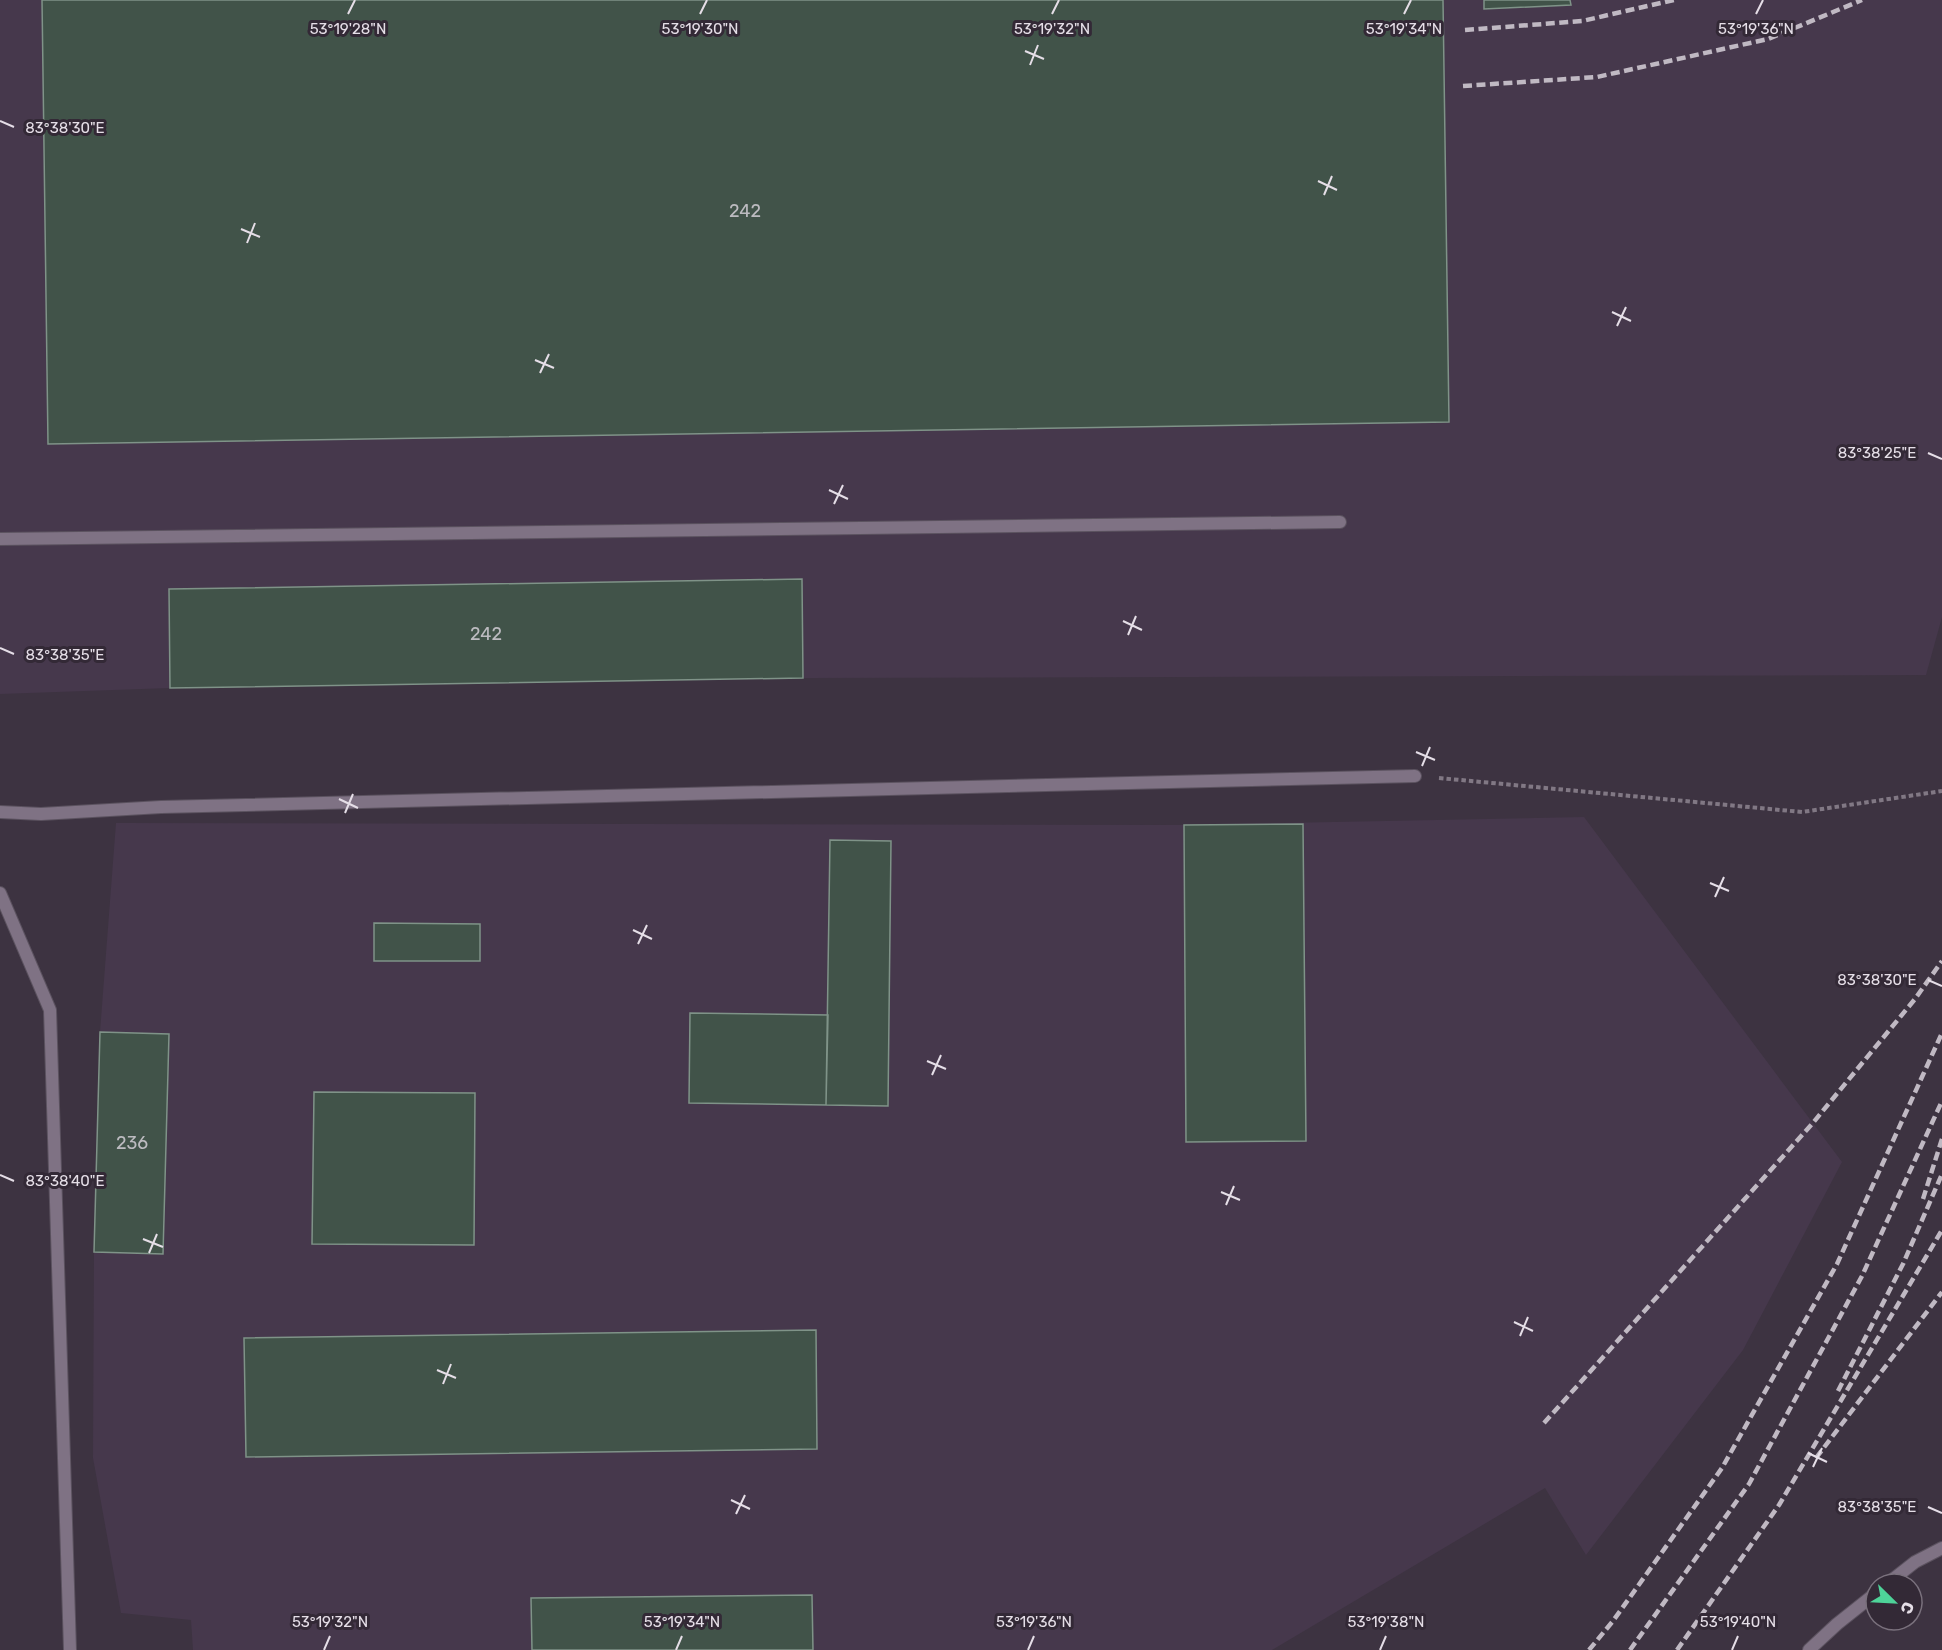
<svg xmlns="http://www.w3.org/2000/svg" width="1942" height="1650" font-family="Rubik,sans-serif">
<rect width="100%" height="100%" fill="#3d3341"/>
<!-- built -->
<path fill="#46384c" d="M0,0H1942V617L1926,675L803,678L170,688L0,694Z
M1584,817L1842,1162L1743,1350L1586,1555L1545,1488L1272,1650H193L191,1620L121,1613L93,1458L94,1252L100,1032L116,823L1184,825Z"/>
<!-- building -->
<path fill="#415349" stroke="#7f9388" stroke-width="1.5" d="M42,0H1443L1449,422L48,444Z
M1484,0H1570L1571,5L1484,9Z
M802,579L803,678L170,688L169,589Z
M1303,824L1306,1141L1186,1142L1184,825Z
M830,840L891,841L888,1106L826,1105Z
M374,923L480,924V961H374Z
M690,1013L828,1015L826,1105L689,1103Z
M100,1032L169,1034L163,1254L94,1252Z
M314,1092L475,1093L474,1245L312,1244Z
M816,1330L817,1449L246,1457L244,1338Z
M812,1595L813,1650H532L531,1598Z"/>
<g fill="none" stroke-linecap="round" stroke-linejoin="round">
<defs>
<path id="service" d="M0,539L1340,522
M0,812L41,814L161,807L1415,776
M0,893L50,1010L70,1650"/>
<path id="minor" d="M1887,1584L1915,1562L1942,1548
M1809,1650L1837,1624L1876,1593"/>
</defs>
<!-- service casing -->
<use href="#service" stroke="#5b525f" stroke-width="14"/>
<!-- minor casing -->
<use href="#minor" stroke="#5b525f" stroke-width="14"/>
<!-- path -->
<path stroke="#817884" stroke-width="4" stroke-dasharray="4.5 3" stroke-linecap="butt" d="M1439,778L1802,812L1942,791"/>
<!-- service -->
<use href="#service" stroke="#7f7284" stroke-width="12"/>
<!-- minor -->
<use href="#minor" stroke="#7f7284" stroke-width="12"/>
<!-- rail -->
<path stroke="#c0b9c3" stroke-width="4.5" stroke-dasharray="9 4.5" stroke-linecap="butt" d="M1465,30L1582,21L1674,0
M1463,86L1597,77L1768,39L1862,0
M1923,1199L1942,1139
M1838,1391L1903,1264L1942,1174
M1544,1423L1812,1124L1915,999L1942,961
M1816,1458L1942,1292
M1589,1650L1613,1621L1722,1468L1837,1264L1942,1033
M1630,1650L1749,1484L1862,1276L1942,1101
M1677,1650L1779,1505L1942,1230"/>
</g>
<!-- ticks -->
<path fill="none" stroke="#e5dee7" stroke-width="2" d="M348,14L355,0M700,14L707,0M1052,14L1059,0M1404,14L1411,0M1756,14L1763,0M1025,51L1044,59M1030,65L1038,45M0,121L14,127M1318,181L1337,190M1324,195L1332,176M241,229L260,237M247,243L255,223M1612,312L1631,321M1617,326L1626,307M535,360L554,368M540,373L549,354M1928,453L1942,459M829,490L848,499M834,504L843,485M1123,621L1142,630M1128,635L1136,616M0,648L14,654M1416,752L1435,760M1422,766L1430,747M339,799L358,808M345,813L353,794M1710,883L1729,891M1715,897L1724,877M633,930L652,939M638,944L647,925M1928,980L1942,986M927,1061L946,1069M932,1075L941,1055M0,1175L14,1181M1221,1192L1240,1200M1226,1205L1234,1186M143,1239L163,1247M149,1253L157,1234M1514,1322L1533,1331M1520,1336L1528,1317M437,1370L456,1378M443,1384L451,1364M1808,1453L1827,1462M1813,1467L1822,1448M731,1500L750,1509M1928,1507L1942,1513M736,1514L745,1495M324,1650L330,1636M676,1650L682,1636M1028,1650L1034,1636M1380,1650L1386,1636M1732,1650L1738,1636"/>
<g text-anchor="middle" stroke-width="6" stroke-linejoin="round" paint-order="stroke">
<!-- number labels -->
<g font-size="18" fill="#bcbbc0">
<text x="745" y="217">242</text>
<text x="486" y="640">242</text>
<text x="132" y="1149">236</text>
</g>
</g>
<g font-size="15" text-anchor="middle" fill="#e5dee7" stroke="#332936" stroke-width="6" stroke-linejoin="round" paint-order="stroke">
<text x="700" y="34">53°19'30"N</text>
<text x="1052" y="34">53°19'32"N</text>
<text x="1404" y="34">53°19'34"N</text>
<text x="1756" y="34">53°19'36"N</text>
<text x="348" y="34">53°19'28"N</text>
<text x="65" y="133">83°38'30"E</text>
<text x="1877" y="458">83°38'25"E</text>
<text x="65" y="660">83°38'35"E</text>
<text x="1877" y="985">83°38'30"E</text>
<text x="65" y="1186">83°38'40"E</text>
<text x="1877" y="1512">83°38'35"E</text>
<text x="330" y="1627">53°19'32"N</text>
<text x="682" y="1627">53°19'34"N</text>
<text x="1034" y="1627">53°19'36"N</text>
<text x="1386" y="1627">53°19'38"N</text>
<text x="1738" y="1627">53°19'40"N</text>
</g>
<!-- north arrow -->
<g transform="translate(1894 1602) rotate(114)"><circle r="28" fill="#332936" stroke="#7a717d" stroke-width="1.5"/>
<path d="M0-4.5L10 22L0 15L-10 22Z" fill="#4ed399"/>
<text y="-9" font-size="16" font-weight="bold" text-anchor="middle" fill="#e5dee7">С</text>
</g>
</svg>
